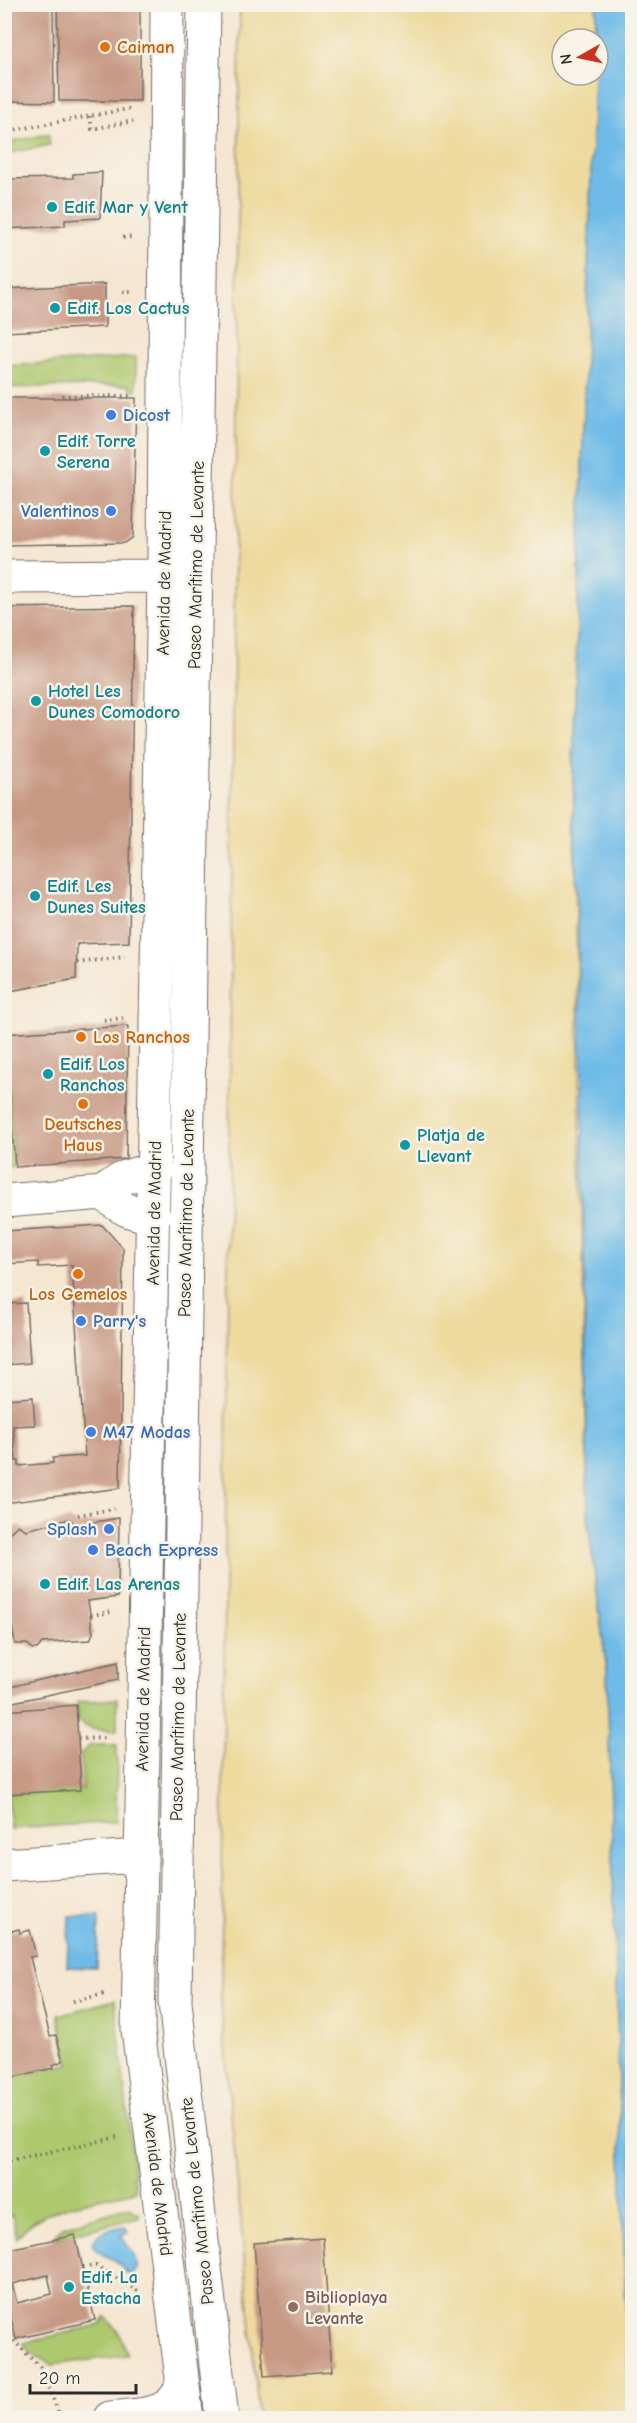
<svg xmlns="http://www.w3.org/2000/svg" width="637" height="2423" font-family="'Comic Neue',sans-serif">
<rect width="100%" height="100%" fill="#f7f3e8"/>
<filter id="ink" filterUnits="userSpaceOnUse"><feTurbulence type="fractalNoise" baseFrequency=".0167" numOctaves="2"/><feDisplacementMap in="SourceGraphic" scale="12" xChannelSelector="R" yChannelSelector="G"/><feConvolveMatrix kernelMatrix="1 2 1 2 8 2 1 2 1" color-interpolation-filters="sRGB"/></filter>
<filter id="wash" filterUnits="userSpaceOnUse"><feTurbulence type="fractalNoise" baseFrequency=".008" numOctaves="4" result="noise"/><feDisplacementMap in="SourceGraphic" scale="24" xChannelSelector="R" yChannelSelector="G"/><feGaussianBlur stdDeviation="1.35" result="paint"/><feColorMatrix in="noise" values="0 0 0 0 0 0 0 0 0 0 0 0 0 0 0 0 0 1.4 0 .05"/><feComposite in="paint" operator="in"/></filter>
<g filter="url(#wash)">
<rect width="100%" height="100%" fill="#f5e6d1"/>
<!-- green -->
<path fill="#aec86e" stroke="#6c7a4c" stroke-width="1.5" d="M48,134L50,145L5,154V143Z
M136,357V390H130L129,385L5,388V366Z
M5,1080H8L15,1167L5,1168Z
M117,1699V1731L90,1729L79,1721L77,1702Z
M91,1745H117L116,1822L10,1829L8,1794L83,1789L81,1753Z
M115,2000L136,2191C98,2200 41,2204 17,2238L12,2215L5,2217V2117L11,2115L4,2079L69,2064L58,2015Z
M129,2207L135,2213H139V2217L54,2239L56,2233L63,2227Z
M106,2317L119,2333L128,2355L52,2365L31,2353L23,2343L100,2325Z"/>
<!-- sand -->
<path fill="#eeda9e" stroke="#8c8264" stroke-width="1.5" d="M240,5H596L595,39H562V75H594L573,769L588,1522L607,1672L625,2284L632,2418H259L221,2003Z"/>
<!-- water -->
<path fill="#6ebbe8" stroke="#4c738a" stroke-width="1.5" d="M632,4V2418L625,2284L607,1672L588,1522L582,1078L573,769L594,75H598L596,5Z
M69,1916L99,1917L97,1968L67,1967Z
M125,2226L128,2231L121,2236L133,2253L138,2267L132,2275C124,2274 123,2267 117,2262C109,2255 97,2255 92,2244C97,2230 111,2229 125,2226Z"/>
<g id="blocks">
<!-- building -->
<path fill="#c79984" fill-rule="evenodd" d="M4,4H53L54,102L4,101Z
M57,4H140V101H59Z
M102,172L100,218L65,220V226L4,229V179L73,178V174Z
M105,284V327L5,332V289Z
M5,398H136L133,537L125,543L4,545Z
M134,606L129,942L77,944L76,979L4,992V608Z
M128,1026L126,1159L15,1167L8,1069H4V1034Z
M102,1225L123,1248L120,1488L5,1503L4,1399L33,1397L35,1425L13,1426L16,1461H19V1466L53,1463V1458L85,1456L72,1265L38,1267V1262L4,1264V1231Z
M26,1303L30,1363L4,1365V1304Z
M119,1518L118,1597L88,1601L93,1633L90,1640L42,1643L37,1649H33L27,1644H15L10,1615L4,1610L8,1603L4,1587V1533L10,1532L18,1525L26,1530L69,1519L77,1525Z
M118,1662V1680L4,1704V1688Z
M76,1705L81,1790L4,1794L5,1711Z
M19,1929L20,1933L30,1930L36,1956L30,1957L50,2036L56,2035L63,2061L53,2065L54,2068L4,2079V2039L9,2038L4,2023V1933Z
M75,2235L95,2320L16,2339L4,2289V2250ZM48,2275L52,2294L17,2303L12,2284Z
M323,2238L332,2371L264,2376L254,2243Z"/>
</g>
</g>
<g filter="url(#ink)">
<use href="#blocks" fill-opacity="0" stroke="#726c65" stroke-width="1.5"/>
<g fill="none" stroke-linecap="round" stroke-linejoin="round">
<defs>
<path id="street" d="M167,4L164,576L138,2029L187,2418
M204,4L175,2002L222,2418
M4,577L164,576
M104,1193C119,1177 134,1173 155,1170
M4,1201L104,1193C120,1209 132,1214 154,1216
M4,1865L139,1856
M110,2418C140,2414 173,2418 182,2383"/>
</defs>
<!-- street casing -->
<use href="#street" stroke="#726c65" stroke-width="35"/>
<!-- path -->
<path stroke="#726c65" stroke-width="4" stroke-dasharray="1.5 4.5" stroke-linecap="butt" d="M90,116L92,129L133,121
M4,132L133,108
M123,238L132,237
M123,292H132
M62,396H131
M11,640V611
M77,963L125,957
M104,1020L123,1018
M78,1515L114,1509
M91,1615L111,1612
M78,1739L108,1738
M73,2001L105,1994
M4,2162L118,2137
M83,2267L96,2266L138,2291
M5,2306L12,2339L40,2367L61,2418"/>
<!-- street -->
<use href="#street" stroke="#fff" stroke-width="33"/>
</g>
</g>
<!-- markers -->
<g fill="#e8710a" stroke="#f7f3e8" stroke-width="2">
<circle cx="105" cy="47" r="6"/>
<circle cx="81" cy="1037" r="6"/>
<circle cx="83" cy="1104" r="6"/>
<circle cx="78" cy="1274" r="6"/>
</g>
<g fill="#0f9aa8" stroke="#f7f3e8" stroke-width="2">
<circle cx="52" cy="207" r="6"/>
<circle cx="55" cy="308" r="6"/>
<circle cx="45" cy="451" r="6"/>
<circle cx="36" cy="701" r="6"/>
<circle cx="35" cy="896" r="6"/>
<circle cx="48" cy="1074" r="6"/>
<circle cx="405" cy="1145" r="6"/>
<circle cx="45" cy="1584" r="6"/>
<circle cx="69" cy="2287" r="6"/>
</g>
<g fill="#3f7fe0" stroke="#f7f3e8" stroke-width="2">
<circle cx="111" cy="415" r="6"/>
<circle cx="111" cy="511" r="6"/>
<circle cx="81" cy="1321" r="6"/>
<circle cx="91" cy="1432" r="6"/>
<circle cx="109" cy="1529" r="6"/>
<circle cx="93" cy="1550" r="6"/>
</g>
<circle fill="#8d6e63" stroke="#f7f3e8" stroke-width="2" cx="293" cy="2307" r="6"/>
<g text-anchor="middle" stroke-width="5" stroke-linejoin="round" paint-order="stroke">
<!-- food labels -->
<g font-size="18" font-weight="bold" fill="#c56008" stroke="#f7f3e8" text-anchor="start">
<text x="117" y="53">Caiman</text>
<text x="93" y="1043">Los Ranchos</text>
<text x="83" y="1130" text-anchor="middle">Deutsches<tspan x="83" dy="21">Haus</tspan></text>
<text x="78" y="1300" text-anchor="middle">Los Gemelos</text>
</g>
<!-- culture labels -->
<g font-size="18" font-weight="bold" fill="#0d838f" stroke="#f7f3e8" text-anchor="start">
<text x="64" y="213">Edif. Mar y Vent</text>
<text x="67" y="314">Edif. Los Cactus</text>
<text x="57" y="447">Edif. Torre<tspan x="57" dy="21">Serena</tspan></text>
<text x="48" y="697">Hotel Les<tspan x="48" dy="21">Dunes Comodoro</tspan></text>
<text x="47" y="892">Edif. Les<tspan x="47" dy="21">Dunes Suites</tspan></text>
<text x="60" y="1070">Edif. Los<tspan x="60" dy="21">Ranchos</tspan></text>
<text x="417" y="1141">Platja de<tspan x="417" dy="21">Llevant</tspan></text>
<text x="57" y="1590">Edif. Las Arenas</text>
<text x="81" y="2283">Edif. La<tspan x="81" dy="21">Estacha</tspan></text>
</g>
<!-- shop labels -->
<g font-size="18" font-weight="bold" fill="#366cbe" stroke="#f7f3e8" text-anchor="start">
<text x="123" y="421">Dicost</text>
<text x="99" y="517" text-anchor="end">Valentinos</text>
<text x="93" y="1327">Parry's</text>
<text x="103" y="1438">M47 Modas</text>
<text x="97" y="1535" text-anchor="end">Splash</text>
<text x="105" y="1556">Beach Express</text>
</g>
<!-- street labels -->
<g font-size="18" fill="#2b2b2b" stroke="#f7f3e8">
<text transform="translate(196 565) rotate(-89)" y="6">Paseo Marítimo de Levante</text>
<text transform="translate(164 583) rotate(-89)" y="6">Avenida de Madrid</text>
<text transform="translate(154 1213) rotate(-89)" y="6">Avenida de Madrid</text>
<text transform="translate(186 1213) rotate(-89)" y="6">Paseo Marítimo de Levante</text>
<text transform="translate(143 1699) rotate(-89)" y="6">Avenida de Madrid</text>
<text transform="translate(178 1717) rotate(-89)" y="6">Paseo Marítimo de Levante</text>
<text transform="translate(158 2184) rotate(83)" y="6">Avenida de Madrid</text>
<text transform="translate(197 2201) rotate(-96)" y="6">Paseo Marítimo de Levante</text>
</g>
<!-- education labels -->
<g font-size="18" font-weight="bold" fill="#785e54" stroke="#f7f3e8" text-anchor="start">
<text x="305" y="2303">Biblioplaya<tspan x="305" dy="21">Levante</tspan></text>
</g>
</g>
<!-- margin -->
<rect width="637" height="2423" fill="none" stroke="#f7f3e8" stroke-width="24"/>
<!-- north arrow -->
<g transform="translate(580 57) rotate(261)"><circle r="28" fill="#f7f3e8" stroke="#a5a39c" stroke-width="1.5"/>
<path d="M0-4.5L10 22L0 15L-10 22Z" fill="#c8321e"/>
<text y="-9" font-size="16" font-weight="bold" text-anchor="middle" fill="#2b2b2b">N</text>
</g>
<!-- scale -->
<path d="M30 2384v9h106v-9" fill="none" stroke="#2b2b2b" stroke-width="3"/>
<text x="39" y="2384" font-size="18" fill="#2b2b2b" stroke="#f7f3e8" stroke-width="4.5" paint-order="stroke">20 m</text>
</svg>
